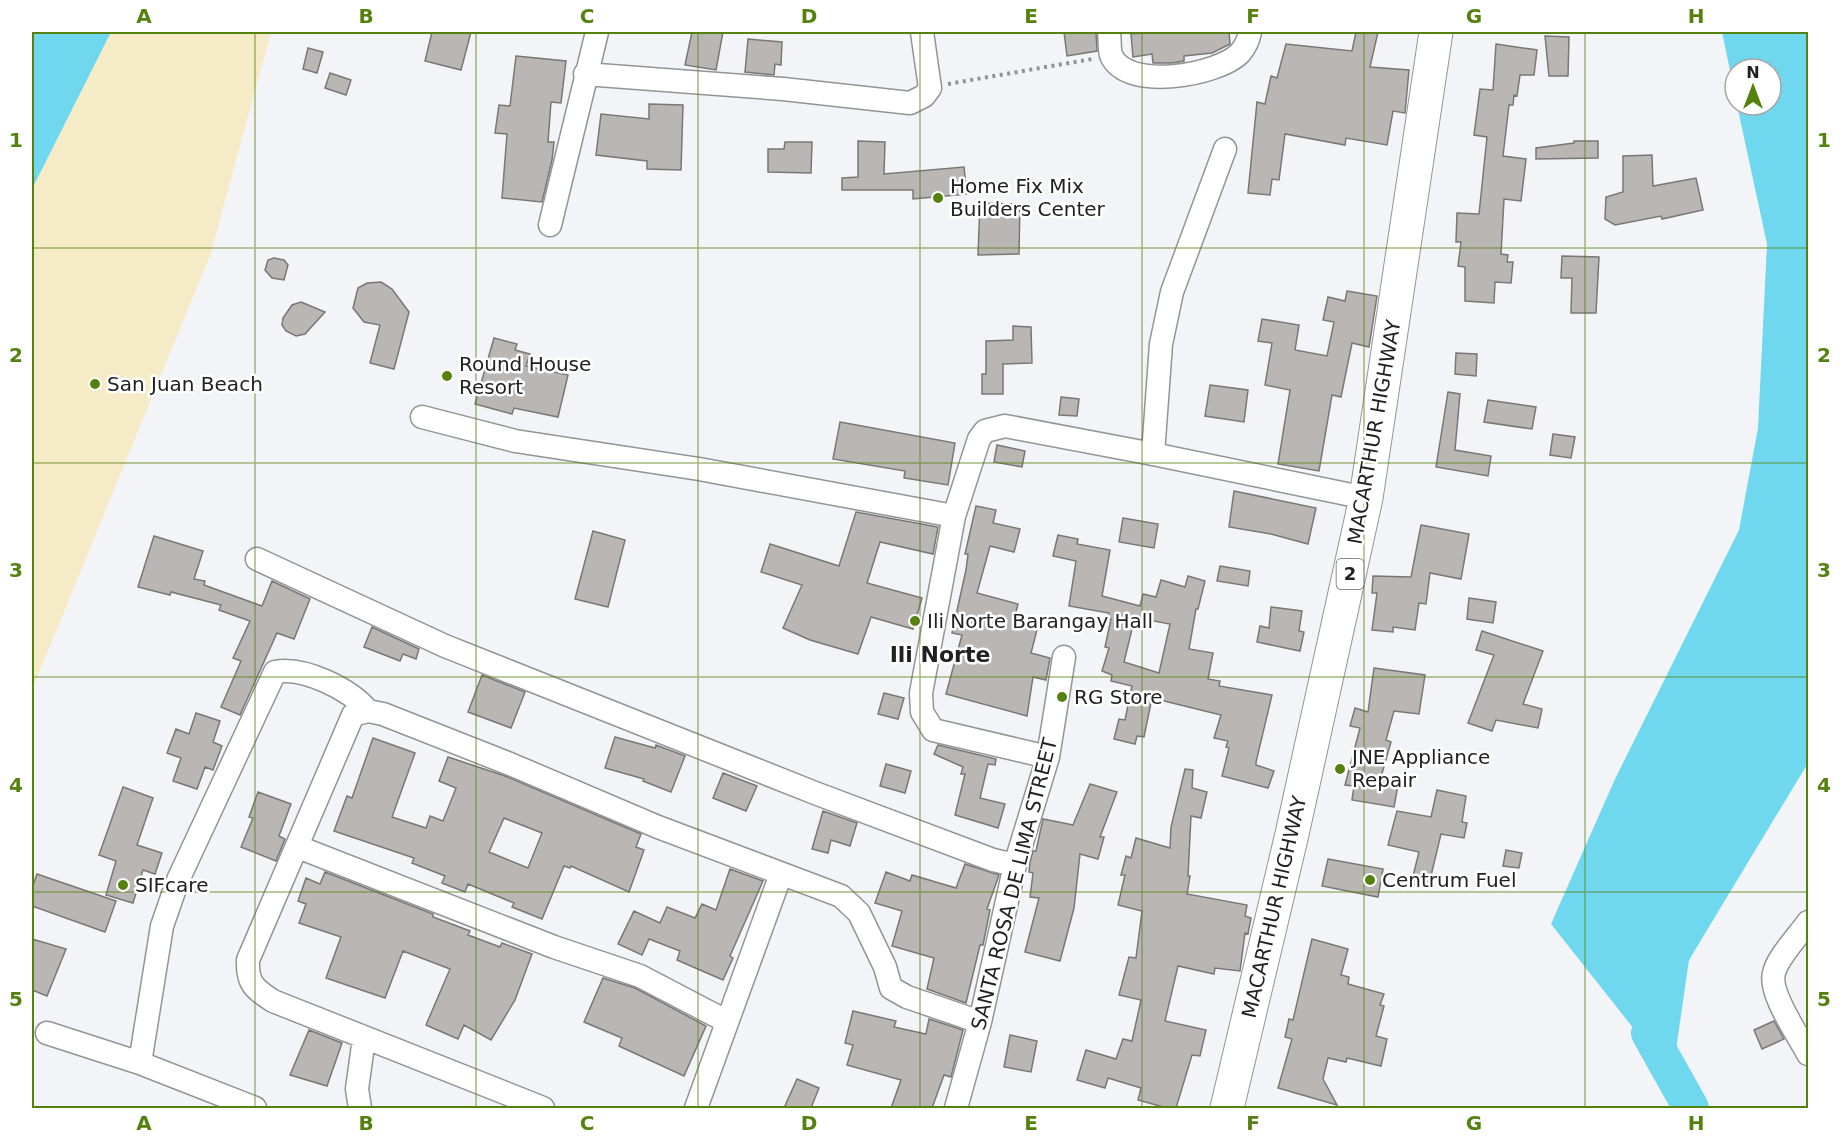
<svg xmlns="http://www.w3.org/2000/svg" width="1840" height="1140" font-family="'DejaVu Sans',sans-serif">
<rect width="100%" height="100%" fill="#f3f4f8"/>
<!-- sand -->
<path fill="#f5ebc6" d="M111,32H271L211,253L32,690V189Z"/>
<!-- water -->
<path fill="#6fd7ee" d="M32,32H111L32,189Z
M1722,32H1808V763L1689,960L1672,1077L1551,924L1615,779L1739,530L1758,428L1767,244L1737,105H1771V69H1735V94Z"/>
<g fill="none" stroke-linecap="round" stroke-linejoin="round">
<!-- river -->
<path stroke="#6fd7ee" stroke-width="36" d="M1649,1033L1691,1108"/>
</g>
<!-- building -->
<path fill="#b9b6b4" stroke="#7a7775" stroke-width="1.5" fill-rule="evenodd" d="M432,32H471L461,70L425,61Z
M692,32H723L716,70L685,65Z
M1064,32H1096L1097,51L1067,56Z
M1153,32H1229L1230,44L1212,53L1184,56V61L1172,63H1153L1152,54L1133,57L1131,34Z
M1356,32H1378L1370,67L1409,70L1405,113L1393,111L1387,145L1346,138L1345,145L1285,134L1279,180L1272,179L1270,195L1248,193L1257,102L1265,104L1271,76L1277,78L1286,44L1352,51Z
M1545,36L1569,37L1568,76H1549Z
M748,39L782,42L781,65L775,64L774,75L745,72Z
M1496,44L1537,50L1534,75H1520L1517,96L1514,95L1513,105H1509L1503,156L1526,159L1521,201L1504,199L1501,254L1508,255L1507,262H1513L1511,283L1495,282L1494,303L1465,301V267L1458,266L1461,242H1456L1457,213L1479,214L1487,137L1474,135L1480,89L1493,90Z
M308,48L323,52L317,73L303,69Z
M516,56L566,61L561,103L551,102L548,142H554L552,160L542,202L502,198L507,134L495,133L499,105L510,106Z
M330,73L351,80L346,95L325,88Z
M649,104L683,105L681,170L647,169V161L596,155L601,114L649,119Z
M858,141L885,142L884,174L964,167L967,194L913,199V190H842V178L858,177Z
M1574,141H1598V158L1536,159V148L1574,143Z
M785,142H812L811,173L768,172V149H784Z
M1652,155L1653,186L1696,178L1703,210L1662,219L1661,216L1615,225L1605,219L1606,197L1623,192V156Z
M980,203L1020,204L1019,254L978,255Z
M1562,256L1599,257L1596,313H1571L1572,278H1561Z
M274,258L284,260L288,265L284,280L272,278L265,270L268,260Z
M381,282L392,289L409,312L394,369L370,363L380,325L364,322L353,308L358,288L367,283Z
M1347,291L1377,296L1369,347L1352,343L1341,397L1332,395L1319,471L1278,464L1290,390L1265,385L1272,343L1258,341L1262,319L1299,325L1295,350L1327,356L1334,322L1323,320L1328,297L1345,301Z
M301,302L325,312L305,334L296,336L286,331L282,325L283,318L292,305Z
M1013,326L1031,327L1032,363L1003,364V394H982V374H986V341L1013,340Z
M494,338L517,344L515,350L530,354L526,366L568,375L558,417L514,408L512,414L475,404Z
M1456,353L1477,354L1476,376L1455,374Z
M1210,385L1248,390L1244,422L1205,416Z
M1448,392L1460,394L1455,450L1491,456L1488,476L1436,467Z
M1061,397L1079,399L1077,416L1059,415Z
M1488,400L1536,407L1532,429L1484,422Z
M840,422L955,443L948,485L904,478L905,471L833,459Z
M1553,434L1575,437L1571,458L1550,455Z
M997,445L1025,451L1022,467L994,462Z
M1234,491L1316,508L1308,544L1271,534L1229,527Z
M976,506L996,510L993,523L1020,529L1014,552L990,546L977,593L1018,604L1015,616L1039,622L1031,653L1050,658L1046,680L1033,677L1027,716L946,694L962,635L952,633L966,570L968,554H965Z
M856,512L938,527L933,554L880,542L867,583L922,598L913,629L871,617L858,654L810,640L783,628L802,585L761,572L770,544L839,566Z
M1123,518L1158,524L1154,548L1119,542Z
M1421,525L1469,534L1461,579L1430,573L1426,604L1419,603L1415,630L1393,627V632L1372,630L1377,593H1372L1373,576L1411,577Z
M593,531L625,540L608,607L575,599Z
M1058,535L1078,539L1077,544L1110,550L1102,596L1140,606L1143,594L1156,597L1161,580L1185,587L1188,576L1205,581L1198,609H1196L1189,649L1213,653L1208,679L1220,681L1219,686L1272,695L1256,762V765L1274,771L1268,788L1222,776L1229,748L1226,747L1228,741L1214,738L1221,715L1152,698L1144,737L1137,736L1135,744L1114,739L1119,719L1125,720L1132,686L1111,681L1112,675L1102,671L1109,648L1105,647L1111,619L1107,618L1109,613L1069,606L1076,561L1053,556ZM1138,618L1170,624L1159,673L1124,662L1133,625L1136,626Z
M154,536L203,551L194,579L205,581L204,585L262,606L272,581L310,599L294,639L277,633L240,715L221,707L241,661L233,658L250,621L219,610L221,605L171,592L170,595L138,587Z
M1220,566L1250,571L1248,586L1217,581Z
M1469,598L1496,602L1493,623L1467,619Z
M1271,607L1302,611L1299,631L1304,632L1300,651L1257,642L1260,626L1269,628Z
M372,627L419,649L416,659L403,654L400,661L364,647Z
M1482,631L1543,651L1523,704L1542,709L1538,728L1496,720L1492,731L1468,723L1494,655L1476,650Z
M1374,668L1425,675L1419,714L1394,711L1386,740L1391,742L1381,777L1399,780L1394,807L1352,800L1354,786L1345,785L1360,728L1350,726L1355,708L1368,712Z
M482,675L525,692L511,728L468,712Z
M884,693L904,698L898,719L878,714Z
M196,713L220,721L213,742L222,746L213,770L205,767L197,789L173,781L181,758L167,753L176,729L189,734Z
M615,737L655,748L656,745L685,756L671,792L643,781L644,779L605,768Z
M373,738L415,753L392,817L426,828L430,816L443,821L456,788L439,781L448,757L505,776L641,834L636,847L644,850L629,892L571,866L570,868L564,866L542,919L512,907L514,903L468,884L465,892L442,883L445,876L412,863L414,858L334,831L347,796L352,798ZM504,818L542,833L528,868L489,852Z
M938,745L996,759L995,765L988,764L980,798L1005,804L998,828L955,815L965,774H961L963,767L934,754Z
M886,764L911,771L905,793L880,786Z
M1185,769L1193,770L1192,788L1207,792L1201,818L1191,816L1188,876H1190L1187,894L1247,905L1245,916L1251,918L1248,934L1245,933L1240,971L1215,968L1214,974L1178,966L1165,1021L1206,1030L1200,1056L1192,1055L1176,1108H1167L1138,1100L1141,1088L1108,1078L1105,1088L1077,1080L1086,1050L1116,1059L1123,1039L1132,1041L1141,1000L1119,995L1129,957L1136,958L1142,911L1118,905L1125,875H1121L1126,856L1131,858L1136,838L1170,848L1171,827Z
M723,773L757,786L746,811L713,798Z
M1090,784L1117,792L1100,837H1104L1098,859L1080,854L1074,908L1060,961L1025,952L1039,898L1030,897L1033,873L1029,872L1030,862L1033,851H1036L1043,819L1073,825Z
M123,787L153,798L137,845L162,853L155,874L143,870L133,903L106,895L116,861L99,855Z
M1437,790L1466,796L1462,822L1467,823L1464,838L1441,834L1428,888L1411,884L1419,852L1388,845L1397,811L1431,817Z
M258,792L291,804L279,836L285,839L276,861L241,847L253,818L249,817Z
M823,811L857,823L850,846L831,840L828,853L812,849Z
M1506,850L1522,853L1519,868L1503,866Z
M1328,859L1383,869L1378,897L1322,886Z
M965,864L999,875L987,909L990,910L983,945H980L966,1003L927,989L934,958L892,946L902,911L875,903L886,872L910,881L912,875L956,888Z
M730,869L763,881L730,956L733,958L723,980L677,960L680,951L649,939L642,955L618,944L634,911L660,923L667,907L695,918L702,904L716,910Z
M325,872L433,914V917L470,931L468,935L500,947L502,943L532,954L515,1000L491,1040L464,1025L458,1039L426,1025L450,969L403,951L385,998L326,978L341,937L299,923L306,904L298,901L306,878L320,884Z
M37,874L116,901L105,932L32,906V888Z
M32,939L66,949L47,996L32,990Z
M1312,939L1348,949L1341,975L1349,977L1348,984L1384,994L1380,1005L1384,1006L1376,1036L1387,1039L1381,1066L1347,1058L1346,1062L1328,1058L1323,1079L1337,1105L1278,1088L1292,1039L1285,1037L1289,1019L1293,1020Z
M603,978L635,988L706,1026L684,1076L619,1046L622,1038L584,1022Z
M853,1011L896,1021L894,1027L926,1034L929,1019L963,1030L951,1077L944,1075L932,1108H891L901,1080L847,1065L853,1045L845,1043Z
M1774,1021L1784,1039L1762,1049L1754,1030Z
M309,1030L342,1043L327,1086L290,1075Z
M1010,1035L1037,1041L1031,1072L1004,1067Z
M797,1079L819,1088L811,1108H784Z"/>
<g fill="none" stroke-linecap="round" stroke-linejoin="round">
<defs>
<path id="street" d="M1109,32C1110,38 1109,49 1111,55C1126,92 1219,75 1240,53C1245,47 1249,38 1250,32
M585,74L783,89L910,103L924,96L930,88L922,32
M550,225L597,32
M422,417L515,441L699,469L954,516
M1153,454L1161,344L1172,292L1225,149
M257,559L445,646L815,793L993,860L1015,865
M1048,757L933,730L922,712L921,693L954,516L979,439L985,431L1005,426L1153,454L1366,498
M298,847L554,947L640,976L726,1021
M1808,922C1799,935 1777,958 1774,973C1768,993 1799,1036 1808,1054
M47,1033L140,1063L255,1108
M140,1063L162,926L178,880L275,672C303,666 350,689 368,711
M360,1108L357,1089L364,1038
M543,1108L273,1001C254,989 247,983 248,960L353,715L368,711L383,714L510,764L658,827L841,896L859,913L885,967L891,988L907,997L980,1022
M696,1108L781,874
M956,1108L980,1022L1015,865L1048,757L1064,657"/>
<path id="highway" d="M1227,1108L1292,834L1366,498L1436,32"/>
</defs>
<!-- street casing -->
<use href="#street" stroke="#929497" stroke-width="25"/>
<!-- highway casing -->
<use href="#highway" stroke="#929497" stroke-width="35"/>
<!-- path -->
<path stroke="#919294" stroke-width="4" stroke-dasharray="3 4.5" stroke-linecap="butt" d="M948,84L1092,59"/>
<!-- street -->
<use href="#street" stroke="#fff" stroke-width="22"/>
<!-- highway -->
<use href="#highway" stroke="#fff" stroke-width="33"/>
</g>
<!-- grid -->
<path fill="none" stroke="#55820f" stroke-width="1.5" stroke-opacity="0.55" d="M255,32V1108M476,32V1108M698,32V1108M920,32V1108M1142,32V1108M1364,32V1108M1585,32V1108M32,248H1808M32,463H1808M32,677H1808M32,892H1808"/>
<!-- markers -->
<g fill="#55820f" stroke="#fff" stroke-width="2">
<circle cx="938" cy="198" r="6"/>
<circle cx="447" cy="376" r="6"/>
<circle cx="95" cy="384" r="6"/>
<circle cx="915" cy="621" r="6"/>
<circle cx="1062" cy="697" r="6"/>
<circle cx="1340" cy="769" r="6"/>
<circle cx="1370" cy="880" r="6"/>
<circle cx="123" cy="885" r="6"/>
</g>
<g text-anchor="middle" stroke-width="5" stroke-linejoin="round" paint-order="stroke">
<!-- shield labels -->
<rect fill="#fff" stroke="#646464" stroke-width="1.5" x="1336.5" y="559" width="27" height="30" rx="4.5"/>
<g font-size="18" font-weight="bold" fill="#212122">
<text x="1350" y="580">2</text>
</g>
<!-- poi labels -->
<g font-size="20" fill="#212122" stroke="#fff" text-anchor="start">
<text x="950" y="193">Home Fix Mix<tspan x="950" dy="23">Builders Center</tspan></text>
<text x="459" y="371">Round House<tspan x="459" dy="23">Resort</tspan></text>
<text x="107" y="391">San Juan Beach</text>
<text x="927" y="628">Ili Norte Barangay Hall</text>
<text x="1074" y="704">RG Store</text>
<text x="1352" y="764">JNE Appliance<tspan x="1352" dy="23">Repair</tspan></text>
<text x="1382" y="887">Centrum Fuel</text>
<text x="135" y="892">SIFcare</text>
</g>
<!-- street labels -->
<g font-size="20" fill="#212122" stroke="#fff">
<text transform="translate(1374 432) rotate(-80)" y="7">MACARTHUR HIGHWAY</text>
<text transform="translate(1014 884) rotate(-76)" y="7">SANTA ROSA DE LIMA STREET</text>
<text transform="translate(1274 907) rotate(-77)" y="7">MACARTHUR HIGHWAY</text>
</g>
<!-- quarter labels -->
<g font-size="22" font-weight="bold" fill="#212122" stroke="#fff">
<text x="940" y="662">Ili Norte</text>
</g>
</g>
<!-- border -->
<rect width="1840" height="1140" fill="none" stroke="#ffffff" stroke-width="66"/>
<!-- north arrow -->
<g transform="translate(1753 87)"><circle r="28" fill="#ffffff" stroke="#a6a6a7" stroke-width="1.5"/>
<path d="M0-4.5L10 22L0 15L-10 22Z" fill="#55820f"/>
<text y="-9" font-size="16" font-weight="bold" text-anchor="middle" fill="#212122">N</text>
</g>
<rect x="33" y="33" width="1774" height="1074" fill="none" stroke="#55820f" stroke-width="2"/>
<g font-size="20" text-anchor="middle" font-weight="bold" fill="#55820f">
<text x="144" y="23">A</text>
<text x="366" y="23">B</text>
<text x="587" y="23">C</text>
<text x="809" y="23">D</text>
<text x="1031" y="23">E</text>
<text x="1253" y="23">F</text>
<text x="1474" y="23">G</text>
<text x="1696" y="23">H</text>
<text x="16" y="147">1</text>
<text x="1824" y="147">1</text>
<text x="16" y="362">2</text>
<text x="1824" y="362">2</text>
<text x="16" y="577">3</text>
<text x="1824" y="577">3</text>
<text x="16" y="792">4</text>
<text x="1824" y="792">4</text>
<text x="16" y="1006">5</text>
<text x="1824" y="1006">5</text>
<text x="144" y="1130">A</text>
<text x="366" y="1130">B</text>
<text x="587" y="1130">C</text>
<text x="809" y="1130">D</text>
<text x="1031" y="1130">E</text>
<text x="1253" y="1130">F</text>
<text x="1474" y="1130">G</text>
<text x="1696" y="1130">H</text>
</g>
</svg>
